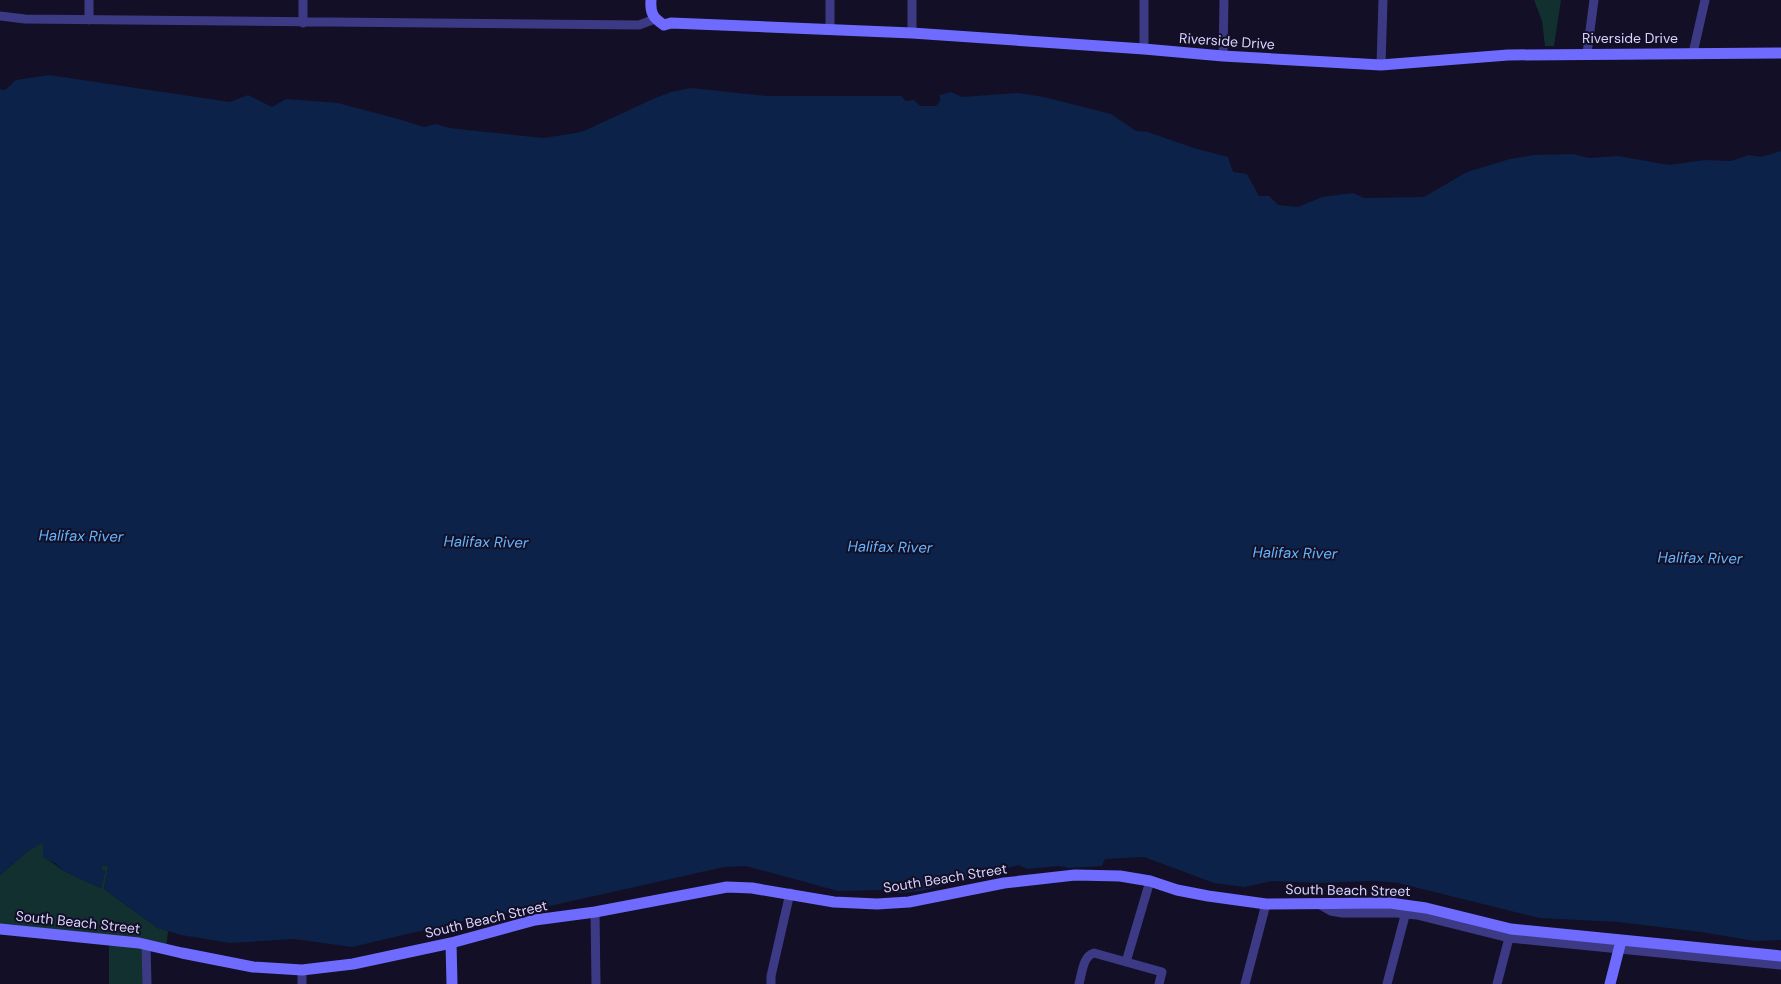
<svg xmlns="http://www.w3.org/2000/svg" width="1781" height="984" font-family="'DM Sans',sans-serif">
<rect width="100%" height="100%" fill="#130f26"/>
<!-- green -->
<path fill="#12302f" d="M1534,0H1561L1554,46H1545L1542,21Z
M43,842V856L64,871L101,888L105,871L101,870L102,865L109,866L104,889L158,928L168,931L166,949L147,944V984H109V940L0,929V875L29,850Z"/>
<!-- water -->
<path fill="#0c2248" d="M49,75L230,102L248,95L272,107L286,99L338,103L398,119L424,127L436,124L449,128L543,138L576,133L586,130L653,99L671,92L691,88L767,96H901L906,101L914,100L920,106H936L940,101V95L951,92L962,97L1018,93L1044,97L1111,114L1136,131L1148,132L1194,148L1228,157L1233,172L1247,174L1259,196H1269L1278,205L1298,207L1322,197L1353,193L1364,198L1424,197L1467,172L1510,159L1534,155L1573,154L1589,158L1618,156L1669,165L1705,160L1731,161L1749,155L1761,157L1781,151V940L1755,941L1701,932L1618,922L1539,918L1398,883L1374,881L1318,883L1272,881L1244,887L1214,883L1144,857L1105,859L1102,866L1069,868L1059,866L1027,869L1019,865L921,891L900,893L882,890L838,891L746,866L724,867L554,905L467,920L352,947L294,939L231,943L181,935L158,928L104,889L108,866L102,865L101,870L105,871L101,888L64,871L55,863L46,859L43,856V843L29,850L0,875V89L5,90L16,80Z"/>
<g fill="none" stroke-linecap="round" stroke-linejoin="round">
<!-- street -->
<path stroke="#3d3a85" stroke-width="9" d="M0,16L25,19L639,25L655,19
M89,20V0
M303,23V0
M830,30V0
M912,33V0
M1144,49V0
M1587,53L1594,0
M1693,53L1705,0
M1223,56L1224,0
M1381,65L1383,0
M1319,904L1331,911L1342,913H1396L1417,915L1509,938L1781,965
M595,912L596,984
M146,944L147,984
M1126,962L1150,881
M302,970V984
M771,984V976L790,893
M1079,984C1082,973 1083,956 1094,953L1162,972L1159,984
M1245,984L1266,904
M1387,984L1407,908
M1497,984L1510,934"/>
<!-- secondary -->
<path stroke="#6f6bff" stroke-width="11" d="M651,0C650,13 653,18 664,25L671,23L912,33L1144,49L1223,56L1381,65L1508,55L1781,53
M0,929L139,943L182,953L253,967L302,970L353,964L451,943L535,920L595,912L727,887L752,888L834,902L877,904L909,902L1004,883L1075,875L1120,876L1150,881L1177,890L1208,896L1266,904L1390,903L1426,908L1511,929L1781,956
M451,943L452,984
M1610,984L1621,941"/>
</g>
<g text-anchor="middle" stroke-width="4" stroke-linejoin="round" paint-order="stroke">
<!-- street labels -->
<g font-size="14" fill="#d9d4ff" stroke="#130f26">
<text x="1630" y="43">Riverside Drive</text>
<text transform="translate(1227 41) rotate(4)" y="5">Riverside Drive</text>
<text transform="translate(945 878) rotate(-9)" y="5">South Beach Street</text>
<text transform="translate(1348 890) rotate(1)" y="5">South Beach Street</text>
<text transform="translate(486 919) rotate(-13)" y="5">South Beach Street</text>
<text transform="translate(78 922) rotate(6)" y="5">South Beach Street</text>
</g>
<!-- water labels -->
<g font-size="15" font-style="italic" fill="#62b6ff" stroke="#130f26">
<text transform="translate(81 536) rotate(1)" y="5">Halifax River</text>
<text transform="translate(486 542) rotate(1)" y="5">Halifax River</text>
<text transform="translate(890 547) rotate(1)" y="5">Halifax River</text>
<text transform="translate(1295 553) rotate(1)" y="5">Halifax River</text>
<text transform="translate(1700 558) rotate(1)" y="5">Halifax River</text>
</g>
</g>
</svg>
